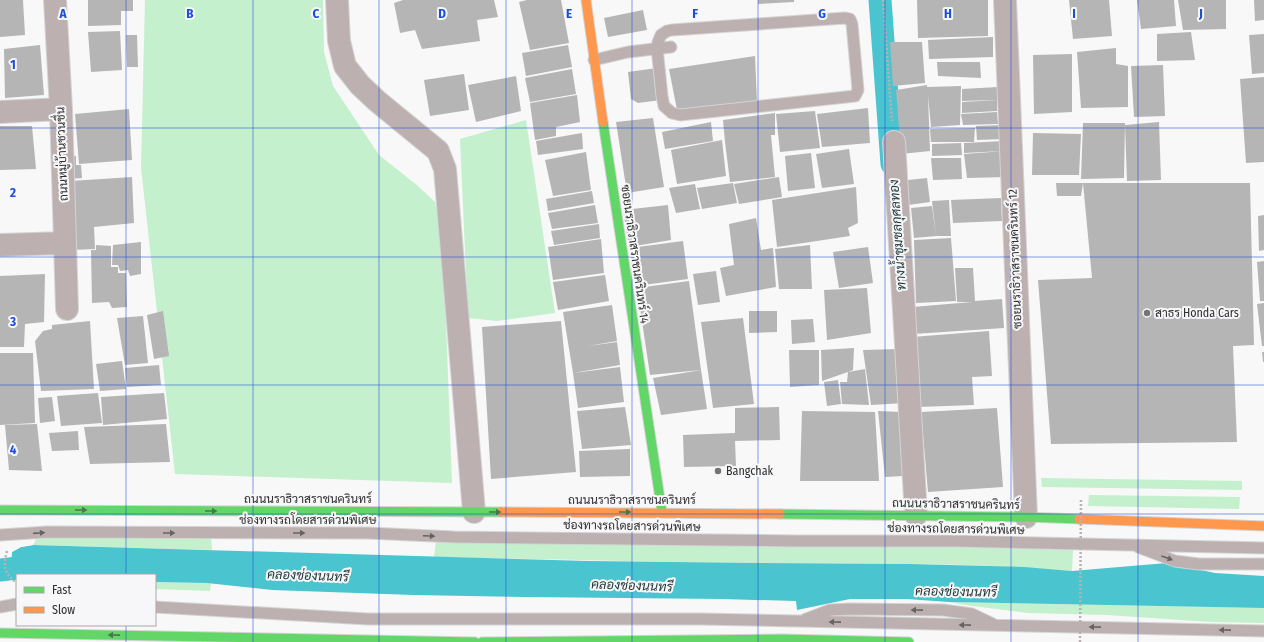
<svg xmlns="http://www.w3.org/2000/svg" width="1264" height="642" font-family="'Fira Sans Condensed',Sarabun,sans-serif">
<rect width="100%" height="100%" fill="#f8f8f8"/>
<!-- green -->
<path fill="#c4f0ce" d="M145,0H323L324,52L333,86L379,155L418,186L435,202L443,243L452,483L175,474L141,168Z
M526,120L555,313L497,321L468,318L460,139Z
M1041,478L1242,481V490L1042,487Z
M1089,495L1240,497L1239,509L1088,506Z
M37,537H211L212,550L33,545Z
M436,540L866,545L1073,550L1072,571C968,562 863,564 758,563C650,562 542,559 434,557Z
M155,582L211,583L210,591L155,589Z
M949,602L1264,608V623L1211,622L1106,615L1028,613L965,605Z"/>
<!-- water -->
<path fill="#4ac4ce" d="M33,545L588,561L758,563L910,564L1024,567L1072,571L1167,563L1215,573L1264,576V608L949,602L907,599H850L797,610L796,601L722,599L526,597L414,595L272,590L207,583L155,582V575H17V576L12,571L11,562L12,552L21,547Z"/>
<!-- pier -->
<path fill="#f8f8f8" d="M34,543L33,545L21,547L12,552L11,561L12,571L17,576V578H16L10,571L9,561L11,551L20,545Z"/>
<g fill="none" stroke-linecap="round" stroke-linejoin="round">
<!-- canal -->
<path stroke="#4ac4ce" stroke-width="23" d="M880,0L892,164
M0,570L34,566L43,567"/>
</g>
<!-- building -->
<path fill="#b5b5b5" d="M0,0H23L25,35L0,37Z
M88,0H133V11H121V25L88,26Z
M403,0H494L498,17L477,20L480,41L422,49L415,30L400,33L394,3Z
M527,0H561L569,43L530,50L519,2Z
M758,0H794V2L758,4Z
M917,0H988V36L918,38Z
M1069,0H1109L1112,36L1073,39Z
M1137,0H1174L1176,26L1141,29Z
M1178,0H1226V29L1183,30Z
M1254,0H1264V20L1255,21Z
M643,10L647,30L608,37L604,18Z
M120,31L122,70L91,72L88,32Z
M1191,32L1195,60L1157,61V34Z
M1264,34V73L1252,74L1249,35Z
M126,35H137L138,67H127Z
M993,37V57L929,59L928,40Z
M890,42H922L925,83L893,86Z
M40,45L44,95L5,98L4,49Z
M568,45L572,67L526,76L522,53Z
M1116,48V64L1128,66V107L1081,108L1077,52Z
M1072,54V112L1034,114L1033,55Z
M755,56L757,103L677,110L669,69Z
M937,62H980L981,78L938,76Z
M1163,65L1165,116L1134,117L1131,66Z
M657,68L661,100L638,103L631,99L628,72Z
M572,69L576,94L530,102L525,78Z
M464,74L469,110L430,116L424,80Z
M516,76L521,111L476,122L468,85Z
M1264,77V162L1246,163L1240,79Z
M927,85V87L961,86L960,125L931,127L928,95L930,151L901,154L896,90Z
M998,87L997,100L962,101V89Z
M577,95L580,122L556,127V136L535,140L530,103Z
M997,100V111L962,113V102Z
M868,108L870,143L822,147L817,114Z
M129,109L132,160L79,164L75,114Z
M815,111L820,148L780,152L776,114Z
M997,112L998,124L963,125L961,114Z
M775,113V135H771L775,177L730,182L725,142L742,140L725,142L723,120Z
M653,118L664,187L627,193L616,122Z
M711,122L713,141L665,149L662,132Z
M1159,122L1161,180L1127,181L1125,125Z
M1083,123H1125L1124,178L1081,179Z
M1003,125L1004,139L977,140L976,126Z
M0,126H32L36,169L0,170Z
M975,128L974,142H931L930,129Z
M582,133L583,149L538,155L536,141Z
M1033,133L1081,134L1079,175H1032Z
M722,140L726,176L677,184L671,150Z
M1004,141V151L964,153V143Z
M961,143L962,155L932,156V144Z
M849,149L854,184L822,188L816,154Z
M1005,151L1006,177L967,178L964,154Z
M586,152L591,190L553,196L545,160Z
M811,153L815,188L788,191L785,156Z
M76,156V165H81L82,178L68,179L65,157Z
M931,158H961L962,179L933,180Z
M132,177L134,223L94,227L95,249L72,250L71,181Z
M779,177L782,197L739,204L734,184Z
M927,178L930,202L901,206L899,181Z
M733,183L737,203L702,209L697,188Z
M1056,183H1083L1081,196H1057Z
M1083,183H1250L1254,345L1233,346L1237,442L1051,444L1038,280L1092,278Z
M695,184L700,209L676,213L669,188Z
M856,187L858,223L848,228L850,236L777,247L772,200Z
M592,191L594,203L548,211L546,199Z
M1001,198L1002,221L953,223L951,200Z
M949,200L951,236H936L932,201Z
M595,205L598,223L552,229L548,213Z
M668,205L671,240L629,247L623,210Z
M932,206L936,236L914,238L911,208Z
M1264,215V250L1259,251L1258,216Z
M756,218L761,250L773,248L776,287L726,296L720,268L734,265L729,224Z
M599,224L600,238L554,245L551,231Z
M951,238L956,301L916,303L914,240Z
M601,239L604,273L553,280L548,247Z
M683,241L688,279L636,286L630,248Z
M141,242V274L130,276L128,270L120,271L118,265H112L113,245Z
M96,245L111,246V267H118V273H126L127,307L112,308L109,302L92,303L91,250H96Z
M810,245L812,289H779L775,249Z
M868,247L873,283L839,288L833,252Z
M1264,261V301H1260L1257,262Z
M955,268H973L975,301L1002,299L1004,328L913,334L912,307L972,302H957Z
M716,271L720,302L698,305L693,274Z
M45,274L44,322L25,324L24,347H0V276Z
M605,275L609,301L558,310L553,282Z
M689,281L701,370L650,375L637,288Z
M867,288L871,333L827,340L824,290Z
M1264,303V346H1262L1257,304Z
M612,305L617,341L588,346L617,342L620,365L573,373L563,312Z
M163,311L169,356L154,359L147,315Z
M749,311H777V332L749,333Z
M143,316L148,363L125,365L117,318Z
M743,318L754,404L713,408L701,322Z
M813,319L815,342L792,344L791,320Z
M90,321L94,389L41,391L35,341L43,331L52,329V325Z
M561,321L576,472L491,479L482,327Z
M989,331L992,376L972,377L974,405L918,407L912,337Z
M854,348L853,370L848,372L865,369L869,405L842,404L840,382H847L848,372L822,381L821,350Z
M899,349L904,403L871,405L863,350Z
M789,350H819V385L790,387Z
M1262,352H1264V362H1263Z
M0,353H33L35,423L0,425Z
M122,361L126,389L100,391L96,364Z
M159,365L161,385L127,387L125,368Z
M620,367L624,402L578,408L573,373Z
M701,370L707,409L661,415L653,378Z
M838,380L841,404L827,406L824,382Z
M98,393L102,423L61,426L57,396Z
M164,393L167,419L103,425L101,397Z
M52,397L55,421L40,423L38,398Z
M625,407L631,445L582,449L577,411Z
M779,407L780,440L735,441L736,466L684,467L683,435L735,433V408Z
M997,408L1003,487L928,492L921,412Z
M802,411L875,412L879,481H800Z
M878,411L902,412L903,476L885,477Z
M37,424L42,471L9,470L5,425Z
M166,424L170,462L90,464L84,427Z
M78,431L79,450L52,451L49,433Z
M630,449V476L580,477L579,451Z"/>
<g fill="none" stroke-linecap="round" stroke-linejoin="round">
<defs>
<path id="lane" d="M845,18L850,19L852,24L858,90L855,96L680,115L672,113L664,106L662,96L657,48L658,42L661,35L667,31L672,30Z
M594,60L628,52L671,47
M0,535L47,532L368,533L454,537L797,541H954L1264,548
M1138,547L1175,561L1199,564H1264
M0,607L17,604
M155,607L368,619H700L1264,631
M806,619L830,610L850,609L943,610L972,614L993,624"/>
<path id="street" d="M55,0L61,109L67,309
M337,0L339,41L345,66L360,85L377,101L438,151L445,169L474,512
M1005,0L1026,517
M0,112L61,109
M894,142L916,515
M0,245L65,243"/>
<path id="fast" d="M603,122L662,512
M0,510L501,512
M780,514L1026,517L1079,519
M0,633L475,642
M482,642L783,639L909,642"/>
<path id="slow" d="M586,0L603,122
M501,512L780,514
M1079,519L1264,526"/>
</defs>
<!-- lane casing -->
<use href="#lane" stroke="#d4d4d4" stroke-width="13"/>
<!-- street casing -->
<use href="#street" stroke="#d4d4d4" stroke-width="24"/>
<!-- fast casing -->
<use href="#fast" stroke="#d4d4d4" stroke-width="11"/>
<!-- slow casing -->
<use href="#slow" stroke="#d4d4d4" stroke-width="11"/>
<!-- path -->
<path stroke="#b9b1b2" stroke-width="2.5" stroke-dasharray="2 2" stroke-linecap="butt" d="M883,0L892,121
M7,551C3,566 4,574 17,583"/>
<!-- lane -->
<use href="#lane" stroke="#bcb0b1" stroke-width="11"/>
<!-- street -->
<use href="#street" stroke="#bcb0b1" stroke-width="22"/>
<!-- fast -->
<use href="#fast" stroke="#63d668" stroke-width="9"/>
<!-- slow -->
<use href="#slow" stroke="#ff974d" stroke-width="9"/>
<!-- path-bridge -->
<path stroke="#b9b1b2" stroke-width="2.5" stroke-dasharray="2 2" stroke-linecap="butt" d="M1080,642L1081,498"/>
</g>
<!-- one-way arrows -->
<defs><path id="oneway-solid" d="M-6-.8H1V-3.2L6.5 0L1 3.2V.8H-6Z"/></defs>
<g fill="#467a49">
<use href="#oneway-solid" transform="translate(81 510)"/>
<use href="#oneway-solid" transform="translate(211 511)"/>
<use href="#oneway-solid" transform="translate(495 512)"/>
<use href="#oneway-solid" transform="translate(625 512)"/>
<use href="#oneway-solid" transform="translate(114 635) rotate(-179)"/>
</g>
<g fill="#676363">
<use href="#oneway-solid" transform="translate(39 533) rotate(-4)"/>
<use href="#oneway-solid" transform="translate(169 533)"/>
<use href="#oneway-solid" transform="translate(299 533)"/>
<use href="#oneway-solid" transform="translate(429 536) rotate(3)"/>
<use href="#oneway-solid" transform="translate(1167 558) rotate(20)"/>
<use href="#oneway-solid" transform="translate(917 610) rotate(-179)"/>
<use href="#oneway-solid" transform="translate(835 622) rotate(-179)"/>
<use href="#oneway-solid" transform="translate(965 625) rotate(-179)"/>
<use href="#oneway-solid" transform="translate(1095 627) rotate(-179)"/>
<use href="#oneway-solid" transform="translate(1225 630) rotate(-179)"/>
</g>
<!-- grid -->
<path fill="none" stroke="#1d4ed8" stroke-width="1" stroke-opacity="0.55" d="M126,0V575M253,0V642M379,0V642M506,0V642M632,0V642M758,0V642M885,0V642M1011,0V642M1138,0V642M0,128H1264M0,257H1264M0,385H1264M0,514H1264M126,625V642"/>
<!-- markers -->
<g fill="#757575" stroke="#f7f7f9" stroke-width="1.5">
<circle cx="1147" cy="313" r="4"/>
<circle cx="718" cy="471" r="4"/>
</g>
<g text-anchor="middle" stroke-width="4" stroke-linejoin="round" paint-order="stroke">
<!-- street labels -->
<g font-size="12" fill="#2f2f2f" stroke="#f7f7f9">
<text transform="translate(62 154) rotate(-92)" y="4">ถนนหมู่บ้านชวนชื่น</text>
<text transform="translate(635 254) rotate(82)" y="4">ซอยนราธิวาสราชนครินทร์ 14</text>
<text transform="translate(1015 259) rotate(-92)" y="4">ซอยนราธิวาสราชนครินทร์ 12</text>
<text x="308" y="503">ถนนนราธิวาสราชนครินทร์</text>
<text x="632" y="504">ถนนนราธิวาสราชนครินทร์</text>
<text transform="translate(956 504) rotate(1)" y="4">ถนนนราธิวาสราชนครินทร์</text>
<text x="308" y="524">ช่องทางรถโดยสารด่วนพิเศษ</text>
<text transform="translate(632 526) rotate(1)" y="4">ช่องทางรถโดยสารด่วนพิเศษ</text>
<text transform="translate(956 529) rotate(1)" y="4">ช่องทางรถโดยสารด่วนพิเศษ</text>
</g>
<!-- poi labels -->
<g font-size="12" fill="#2f2f2f" stroke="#f7f7f9" text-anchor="start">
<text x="1155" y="317">สาธร Honda Cars</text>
<text x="726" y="475">Bangchak</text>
</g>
<!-- water labels -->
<g font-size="13" font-style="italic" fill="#21393b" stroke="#f7f7f9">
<text transform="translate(897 235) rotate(-94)" y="5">ทางน้ำชุมชลกุศลทอง</text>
<text transform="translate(308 575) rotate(2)" y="5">คลองช่องนนทรี</text>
<text transform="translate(632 585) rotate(2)" y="5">คลองช่องนนทรี</text>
<text transform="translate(956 591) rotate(1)" y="5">คลองช่องนนทรี</text>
</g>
</g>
<g font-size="13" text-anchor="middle" font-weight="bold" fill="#1d4ed8" stroke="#f7f7f9" stroke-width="4" stroke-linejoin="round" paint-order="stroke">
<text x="63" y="18">A</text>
<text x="190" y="18">B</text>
<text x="316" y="18">C</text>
<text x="442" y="18">D</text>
<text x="569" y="18">E</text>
<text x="695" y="18">F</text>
<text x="822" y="18">G</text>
<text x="948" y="18">H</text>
<text x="1074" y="18">I</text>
<text x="1201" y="18">J</text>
<text x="13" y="69">1</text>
<text x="13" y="197">2</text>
<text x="13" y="326">3</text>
<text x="13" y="454">4</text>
</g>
<!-- legend -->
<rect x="16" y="574" width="140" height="52" fill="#f7f7f9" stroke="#a7a7a8"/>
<rect x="24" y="587" width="20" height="6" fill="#63d668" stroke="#a7a7a8"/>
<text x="52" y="594" font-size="12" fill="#2f2f2f">Fast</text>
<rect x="24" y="607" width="20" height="6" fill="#ff974d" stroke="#a7a7a8"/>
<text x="52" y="614" font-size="12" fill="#2f2f2f">Slow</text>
</svg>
